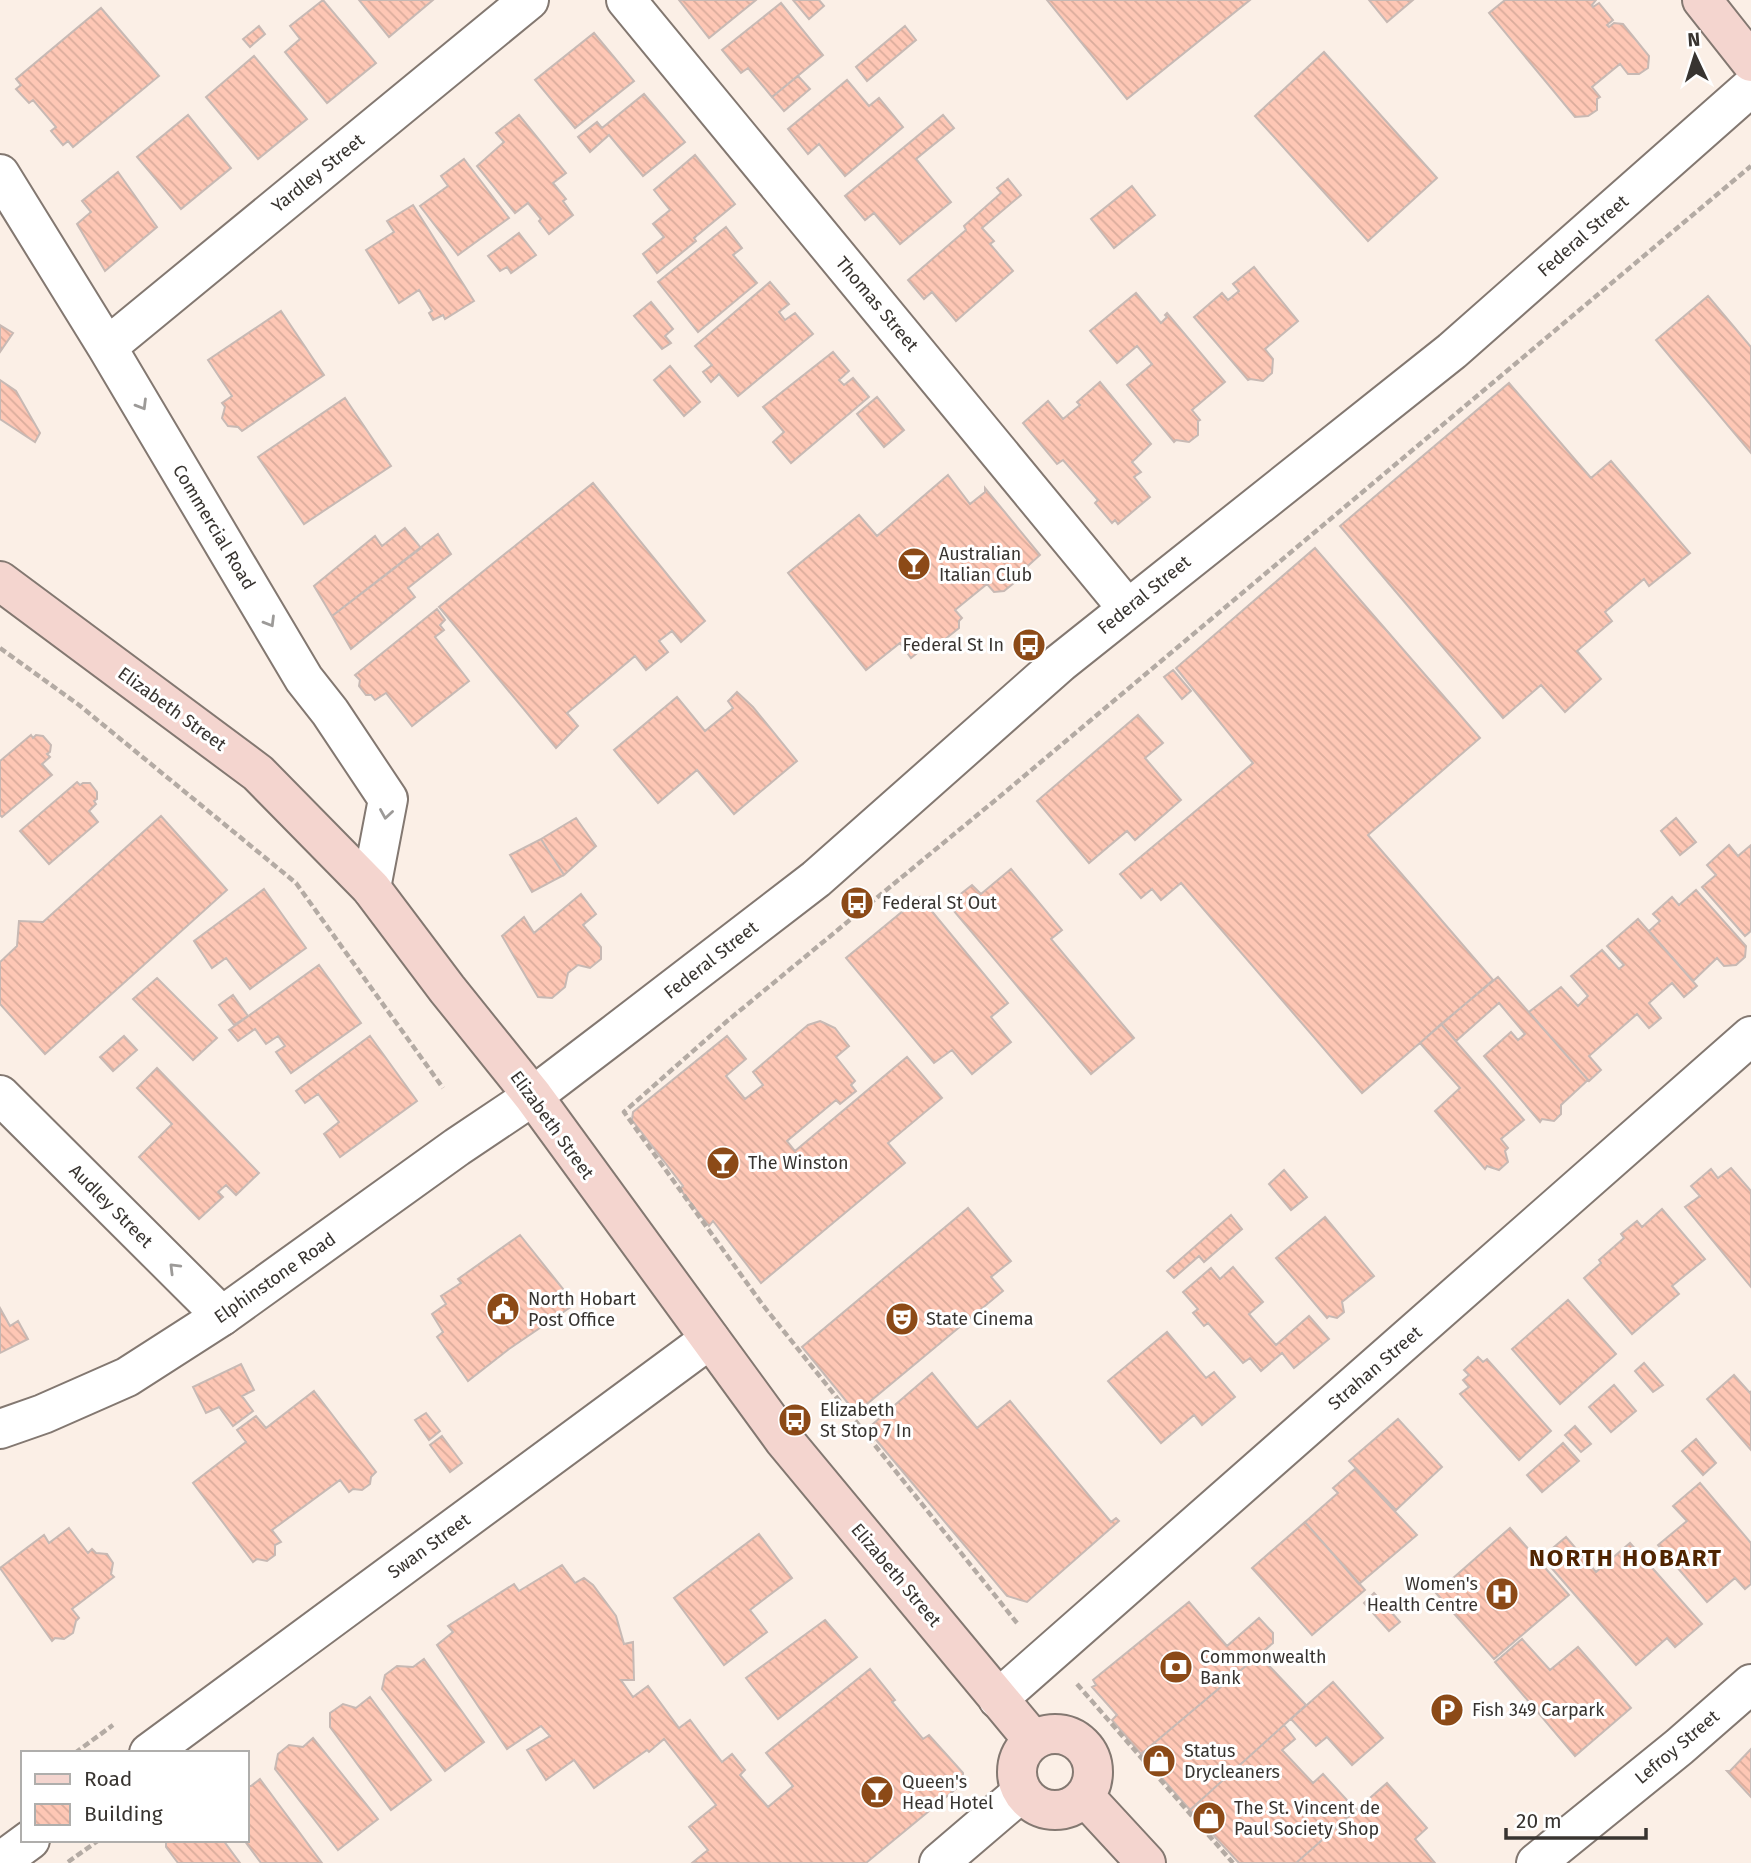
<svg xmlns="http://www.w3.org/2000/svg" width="1751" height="1863" font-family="'Fira Sans',sans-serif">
<defs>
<pattern id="building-back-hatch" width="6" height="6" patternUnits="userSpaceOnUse" patternTransform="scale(1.75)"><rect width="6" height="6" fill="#fec7b5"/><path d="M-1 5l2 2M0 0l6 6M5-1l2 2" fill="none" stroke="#daac9c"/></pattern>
</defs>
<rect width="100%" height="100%" fill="#fbefe6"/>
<!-- building -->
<path fill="url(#building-back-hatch)" stroke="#c7b9b4" stroke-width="2" d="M323,0L376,63L327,103L285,52L300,39L290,26Z
M359,0H433L389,37Z
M679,0H756L709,38Z
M793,0H819L824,6L809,19Z
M1047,0H1250L1127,99Z
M1369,0H1413L1387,22Z
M1505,0H1596L1592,5L1593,7L1599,3L1613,20L1607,25L1609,27L1614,23L1623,24L1649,56L1648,68L1639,74H1628L1620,64L1592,87L1600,97L1597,99V110L1588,116L1575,117L1489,13Z
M781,3L823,55L772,97L748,68L741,73L722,50Z
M101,8L159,76L73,147L68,141L63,145L51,131L56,127L33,100L29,103L16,89L21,85L16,79Z
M259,26L265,34L250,47L243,39Z
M905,26L916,40L867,81L856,67Z
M594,33L634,81L575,128L535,80Z
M1324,52L1437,178L1368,241L1255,116Z
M254,56L307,119L258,159L206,97Z
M798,76L810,89L784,111L772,97Z
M847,80L869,106L879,98L903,127L845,176L819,144L808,154L788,129Z
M644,94L685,142L643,176L609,135L590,152L578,137L597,122L602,128Z
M188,115L231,168L181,209L137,157Z
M519,115L566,173L553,183L566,199L563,201L573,215L549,234L539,221L541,219L528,203L515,213L477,166L504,142L496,133Z
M943,115L954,128L916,159L951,202L900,244L874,213L865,220L845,196Z
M695,155L735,204L694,238L696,241L657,273L643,254L664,237L653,224L670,210L654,190Z
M464,159L509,218L458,255L420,206L448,186L441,176Z
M118,172L157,227L105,271L77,224L91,212L82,201Z
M1008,179L1021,195L982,228L994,241L990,244L1013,271L956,321L932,292L924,299L908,280L966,230L964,226L1001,193L997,188Z
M1132,186L1155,215L1114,248L1091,219Z
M413,205L474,301L445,319L443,315L433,320L429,313L432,311L419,290L399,303L366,250L394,232L387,221Z
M726,227L742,248L733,255L757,283L698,332L658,282Z
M519,233L536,255L511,273L507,267L500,271L488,256Z
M1254,267L1298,321L1265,349L1273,359L1272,373L1263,381L1250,379L1248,380L1194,317L1222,293L1228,300L1239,291L1233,284Z
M770,282L789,304L779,312L785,320L795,313L813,334L738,396L719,374L711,382L703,372L712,365L695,346Z
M1136,293L1161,323L1167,317L1165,315L1167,313L1225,382L1192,410L1200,420L1198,421V435L1189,442L1176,440L1174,442L1127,385L1152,364L1137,346L1117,363L1090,331Z
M1708,296L1751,347V453L1656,340Z
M651,302L673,329L665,336L671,343L662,349L634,316Z
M281,311L324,375L242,431L238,427L228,426L222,418L225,407L222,403L232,396L208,360Z
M0,325L13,333L0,352Z
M833,352L849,371L839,380L844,385L853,378L869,397L791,463L773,442L784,432L763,407Z
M670,366L700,402L684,416L654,380Z
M0,380L16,391L40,433L35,442L0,419Z
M1100,382L1151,444L1132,462L1141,472L1134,477L1150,497L1118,524L1115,520L1112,523L1095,503L1098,500L1063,460L1057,464L1023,423L1048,401L1063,419L1080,405L1077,402Z
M1509,383L1591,478L1611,461L1690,553L1649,586L1644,579L1605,612L1612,621L1577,651L1601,679L1565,712L1541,685L1503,718L1340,526Z
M877,397L904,430L884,447L857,414Z
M345,398L391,466L304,524L258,457Z
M948,475L970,504L985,492V488L1040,555L1020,573L1019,579L1004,591L994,592L987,584L955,610L962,618L959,621V628L944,640H933L911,658L900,643L866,670L788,573L859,515L877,536Z
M593,483L705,621L681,642L672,631L659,641L668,652L646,670L635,656L567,713L578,726L556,748L439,607Z
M405,528L421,548L332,616L314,586L375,536L382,546Z
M438,534L451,554L408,588L415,597L351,649L332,616Z
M1315,548L1480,738L1368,835L1493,980L1362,1093L1181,883L1161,900L1152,889L1141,898L1120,874L1253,763L1176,668Z
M437,609L445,620L440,625L444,630L435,637L469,681L412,726L386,693L375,700L371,695H366L359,686L360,680L355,675Z
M1173,670L1191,691L1182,699L1164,677Z
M737,692L753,707L797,761L734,814L697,770L658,803L614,750L677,697L705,731L733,708L728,701Z
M1138,715L1163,743L1145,758L1181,800L1135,840L1127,831L1089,863L1037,801Z
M31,735L33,738L36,735L43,736L51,745L50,752L47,754L50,757L42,764L52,775L2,817L0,815V761Z
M77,782L80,785L83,783H90L97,792V799L94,801L96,804L89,811L98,822L49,864L20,831Z
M161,816L227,890L45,1054L0,1004V962L17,946L19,921L43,922Z
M576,818L596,846L564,875L541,839Z
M1676,818L1696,842L1680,855L1661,831Z
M541,839L564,875L532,892L510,855Z
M1729,845L1738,856L1751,845V931L1745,936L1702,887L1716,875L1707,865Z
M1011,869L1062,930L1051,939L1134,1038L1091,1074L948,904L972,885L981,894Z
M264,889L306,948L250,989L226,958L212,968L194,941Z
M1696,890L1746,946L1745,957L1736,965L1724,966L1717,958L1693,981L1649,931L1660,921L1653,914L1672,897L1679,905Z
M581,894L596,914L583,925L601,947V959L590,968L578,965L568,973L565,987L552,998L538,997L502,936L524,917L534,933Z
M920,897L1008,1003L991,1017L1011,1042L972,1074L952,1050L934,1063L846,958Z
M1638,919L1697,986L1684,997L1672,983L1649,1003L1661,1018L1649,1028L1637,1014L1589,1056L1601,1070L1589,1081L1529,1012L1561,987L1578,1006L1588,996L1571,976L1602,950L1619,969L1624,965L1607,946Z
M319,965L361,1023L291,1073L276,1052L285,1046L278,1036L266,1044L255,1029L238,1041L229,1030Z
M1498,977L1588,1080L1561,1105V1114L1554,1121L1542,1119L1540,1122L1484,1056L1511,1032L1518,1040L1525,1034L1499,1003L1456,1041L1441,1024Z
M157,978L217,1038L193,1060L133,999Z
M233,995L248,1016L234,1025L219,1005Z
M820,1021L835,1028L849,1046L836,1057L855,1081L851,1085L856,1091L840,1104L836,1100L787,1141L795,1151L907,1057L942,1098L888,1143L905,1163L761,1283L713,1221L709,1226L680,1189L683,1186L632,1120L633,1112L727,1036L746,1059L726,1076L745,1099L763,1085L753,1072L808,1025Z
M1441,1024L1524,1120L1501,1139L1508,1148L1505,1151L1508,1162L1499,1170L1487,1166L1485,1169L1435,1111L1460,1088L1420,1043Z
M124,1036L137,1050L113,1071L100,1057Z
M370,1036L417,1101L340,1157L324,1134L339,1122L318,1094L305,1103L296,1091Z
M157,1068L259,1173L236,1195L226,1185L218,1192L223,1197L199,1219L139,1157L172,1124L137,1088Z
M1731,1168L1751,1191V1287L1685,1207L1700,1196L1691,1186L1711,1169L1718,1178Z
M1284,1170L1307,1197L1291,1210L1269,1184Z
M968,1208L1011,1261L991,1277L1003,1291L856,1413L802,1347Z
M1662,1209L1705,1259L1672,1286L1679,1294L1632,1334L1584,1278L1601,1263L1599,1260L1624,1238L1621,1234L1637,1221L1642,1227Z
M1231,1215L1242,1229L1204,1262L1199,1256L1174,1278L1167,1271Z
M1325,1217L1374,1276L1342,1302L1344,1312L1337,1318L1329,1316L1327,1318L1276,1258Z
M520,1235L575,1304L509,1349L468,1381L437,1337L443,1332L432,1314L446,1304L441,1296L461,1283L458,1279Z
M1233,1267L1263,1302L1249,1314L1276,1345L1309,1316L1329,1339L1294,1368L1282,1353L1261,1371L1250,1358L1243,1363L1208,1323L1204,1326L1193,1313L1198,1309L1183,1292L1211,1268L1220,1279Z
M1568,1300L1616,1354L1560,1404L1512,1349Z
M0,1308L10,1326L18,1321L28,1339L0,1353Z
M1167,1332L1206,1378L1214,1372L1235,1397L1202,1425L1194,1415L1161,1443L1108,1381Z
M1478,1357L1483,1362L1487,1359L1551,1431L1519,1460L1460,1394L1469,1387L1463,1380L1469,1375L1464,1370Z
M1644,1363L1663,1385L1653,1392L1635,1371Z
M241,1364L254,1390L242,1396L253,1411L233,1426L219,1407L206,1413L193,1387Z
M932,1373L977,1428L1010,1401L1111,1522L1116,1518L1119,1521L1027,1602L1007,1596L867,1429Z
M1734,1375L1750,1393L1751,1391V1450L1707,1399Z
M1614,1385L1636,1411L1611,1432L1589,1407Z
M314,1391L376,1472L371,1477L370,1484L362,1490L353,1489L349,1492L340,1480L272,1530L281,1542L275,1545V1555L267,1561L257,1559L253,1562L193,1483L246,1442L237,1430L256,1416L266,1428Z
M426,1413L440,1431L429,1440L415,1420Z
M1398,1419L1442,1467L1396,1510L1349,1461Z
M1575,1426L1591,1444L1581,1452L1565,1435Z
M442,1436L462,1463L450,1472L430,1445Z
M1696,1439L1716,1463L1703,1475L1682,1451Z
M1563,1443L1579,1461L1542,1492L1527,1475Z
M1355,1469L1417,1535L1359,1584L1305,1522L1338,1493L1333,1488Z
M1700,1483L1751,1543V1584L1745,1589L1735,1578L1707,1602L1658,1545L1687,1521L1673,1506Z
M1305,1522L1365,1590L1312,1635L1252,1568Z
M69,1528L88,1553L92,1549L96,1553L107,1554L113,1563L111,1574L114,1577L72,1609L79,1618L76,1621L73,1633L64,1639L55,1638L52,1641L0,1568L44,1535L49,1543Z
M1510,1528L1569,1595L1494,1659L1436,1593Z
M759,1534L792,1578L750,1610L767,1632L724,1665L674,1598Z
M1566,1537L1596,1572L1630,1543L1702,1624L1675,1647L1667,1638L1636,1665L1542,1557Z
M562,1565L575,1583L584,1578L593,1585L616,1616L624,1644L633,1642L634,1680H621L633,1697L648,1686L679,1728L690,1720L722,1762L732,1754L745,1770L740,1775L768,1807L793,1786L766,1753L870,1669L895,1700L892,1702L923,1739L929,1735L963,1773V1783L866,1863H692L708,1850L689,1827L716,1805L664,1739L649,1752L647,1750L594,1788L574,1760L546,1780L527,1750L550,1736L541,1726L507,1749L437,1645L453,1632L448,1626L514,1584L519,1591Z
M1374,1593L1400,1622L1389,1631L1364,1603Z
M1189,1602L1227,1646L1259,1618L1273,1633V1643L1141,1754L1112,1720L1117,1715L1092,1687L1096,1685L1093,1680Z
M825,1620L857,1657L778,1719L746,1678Z
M1522,1639L1550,1670L1578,1647L1631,1708L1575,1756L1495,1662Z
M1259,1655L1306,1705L1190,1810L1141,1754Z
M424,1659L484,1742L445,1771L382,1689L385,1675L397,1666L413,1667Z
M1333,1682L1383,1738L1352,1765L1327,1737L1316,1746L1291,1719Z
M370,1697L431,1780L391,1810L330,1727V1713L343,1704L356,1708Z
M1284,1725L1295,1739L1282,1750L1313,1783L1323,1774L1356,1810L1296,1863H1239L1190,1810Z
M313,1738L378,1819L338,1850L275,1769L278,1754L289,1745L303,1747Z
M1751,1749V1797L1727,1771H1730Z
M260,1779L322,1863H261L244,1840H247V1786H251Z
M1387,1783L1427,1828L1415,1839L1435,1863H1296Z
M166,1840H223L240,1863H178L166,1847Z"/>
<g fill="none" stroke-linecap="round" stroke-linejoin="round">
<defs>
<path id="minor" d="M626,0L1127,608
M0,174L107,347L304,679L330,712L388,799L371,888
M107,347L529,0
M0,1095L222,1316
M998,1699L1751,1036
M149,1753L710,1339
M0,1862L30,1840
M939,1863L1022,1792
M1536,1863L1679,1747L1751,1684"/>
<path id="tertiary" d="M0,1429L43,1414L127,1377L222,1316L457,1147L533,1096L613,1035L816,879L1060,663L1452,351L1751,87"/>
<path id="secondary" d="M1702,0L1751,62
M0,581L258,773L371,888L447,989L533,1096L784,1440L1033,1740
M1017 1772a38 38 0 1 1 76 0a38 38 0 1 1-76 0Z
M1085,1797L1146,1863"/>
</defs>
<!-- minor casing -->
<use href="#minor" stroke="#837871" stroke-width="42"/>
<!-- tertiary casing -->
<use href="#tertiary" stroke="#837871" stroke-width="42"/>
<!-- secondary casing -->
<use href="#secondary" stroke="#837871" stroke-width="42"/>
<!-- path -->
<path stroke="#b4aba4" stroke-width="4.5" stroke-dasharray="7 3.5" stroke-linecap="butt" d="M0,648L79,705L296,883L443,1088
M1017,1623L762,1304L624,1112L726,1022L1004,793L1751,166
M1077,1684L1233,1863
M75,1753L113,1725
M68,1862L99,1840"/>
<!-- minor -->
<use href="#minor" stroke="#fff" stroke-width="38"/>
<!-- tertiary -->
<use href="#tertiary" stroke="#fff" stroke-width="38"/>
<!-- secondary -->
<use href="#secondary" stroke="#f4d5cf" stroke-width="38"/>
</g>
<!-- one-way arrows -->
<defs><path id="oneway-chevron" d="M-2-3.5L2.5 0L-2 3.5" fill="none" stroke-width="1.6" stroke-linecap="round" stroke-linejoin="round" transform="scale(1.75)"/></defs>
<g stroke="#9c9a98">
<use href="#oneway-chevron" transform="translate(142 405) rotate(59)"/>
<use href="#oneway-chevron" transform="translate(270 622) rotate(59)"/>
<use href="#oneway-chevron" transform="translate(386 814) rotate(99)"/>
<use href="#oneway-chevron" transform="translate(174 1268) rotate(-135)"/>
</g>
<!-- icons -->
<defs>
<symbol id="bar-disc" viewBox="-11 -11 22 22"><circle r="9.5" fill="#8c4a17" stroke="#fff"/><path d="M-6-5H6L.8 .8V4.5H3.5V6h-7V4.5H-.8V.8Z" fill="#fff"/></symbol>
<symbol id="bus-disc" viewBox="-11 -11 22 22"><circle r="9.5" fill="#8c4a17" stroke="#fff"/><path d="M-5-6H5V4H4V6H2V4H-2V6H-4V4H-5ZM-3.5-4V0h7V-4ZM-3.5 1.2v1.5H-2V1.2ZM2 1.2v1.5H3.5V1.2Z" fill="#fff"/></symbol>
<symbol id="civic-disc" viewBox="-11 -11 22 22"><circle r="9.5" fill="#8c4a17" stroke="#fff"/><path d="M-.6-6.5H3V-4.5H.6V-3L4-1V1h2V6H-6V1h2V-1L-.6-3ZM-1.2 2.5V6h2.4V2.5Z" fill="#fff"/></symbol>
<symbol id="theatre-disc" viewBox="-11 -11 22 22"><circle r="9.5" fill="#8c4a17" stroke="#fff"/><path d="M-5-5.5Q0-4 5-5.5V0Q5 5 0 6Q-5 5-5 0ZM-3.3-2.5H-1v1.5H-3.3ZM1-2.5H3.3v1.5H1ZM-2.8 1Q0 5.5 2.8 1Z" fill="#fff"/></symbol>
<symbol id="hospital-disc" viewBox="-11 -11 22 22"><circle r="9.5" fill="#8c4a17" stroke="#fff"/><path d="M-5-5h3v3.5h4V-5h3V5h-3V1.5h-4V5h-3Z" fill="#fff"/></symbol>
<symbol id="bank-disc" viewBox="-11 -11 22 22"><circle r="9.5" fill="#8c4a17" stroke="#fff"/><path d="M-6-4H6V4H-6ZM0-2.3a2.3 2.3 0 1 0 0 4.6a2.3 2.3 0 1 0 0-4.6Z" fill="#fff"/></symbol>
<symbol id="parking-disc" viewBox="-11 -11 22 22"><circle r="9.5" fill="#8c4a17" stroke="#fff"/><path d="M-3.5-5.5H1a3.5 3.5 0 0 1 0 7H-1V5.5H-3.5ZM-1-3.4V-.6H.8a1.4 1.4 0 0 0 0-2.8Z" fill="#fff"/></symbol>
<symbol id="shop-disc" viewBox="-11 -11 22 22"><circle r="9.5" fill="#8c4a17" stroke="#fff"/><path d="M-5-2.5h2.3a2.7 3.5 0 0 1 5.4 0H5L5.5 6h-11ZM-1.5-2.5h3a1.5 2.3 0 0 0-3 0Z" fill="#fff"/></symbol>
</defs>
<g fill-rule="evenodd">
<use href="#bar-disc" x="895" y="545" width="38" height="38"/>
<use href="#bus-disc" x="1010" y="626" width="38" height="38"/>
<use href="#bus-disc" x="838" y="884" width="38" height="38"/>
<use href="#bar-disc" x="704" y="1144" width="38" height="38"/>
<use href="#civic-disc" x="484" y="1290" width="38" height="38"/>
<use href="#theatre-disc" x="883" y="1300" width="38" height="38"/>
<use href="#bus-disc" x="776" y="1401" width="38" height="38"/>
<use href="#hospital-disc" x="1483" y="1575" width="38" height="38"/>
<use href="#bank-disc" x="1157" y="1648" width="38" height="38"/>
<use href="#parking-disc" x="1428" y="1691" width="38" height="38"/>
<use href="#shop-disc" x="1140" y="1742" width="38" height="38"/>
<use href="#bar-disc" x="858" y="1773" width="38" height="38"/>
<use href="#shop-disc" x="1190" y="1799" width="38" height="38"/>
</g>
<g text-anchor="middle" stroke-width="6" stroke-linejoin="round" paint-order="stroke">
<!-- street labels -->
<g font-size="18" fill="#383430" stroke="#fff">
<text transform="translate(318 173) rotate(-39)" y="6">Yardley Street</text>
<text transform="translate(1583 236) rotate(-41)" y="6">Federal Street</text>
<text transform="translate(877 304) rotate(50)" y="6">Thomas Street</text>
<text transform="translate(214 527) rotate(59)" y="6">Commercial Road</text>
<text transform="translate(1144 595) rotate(-39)" y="6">Federal Street</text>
<text transform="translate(172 709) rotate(36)" y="6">Elizabeth Street</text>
<text transform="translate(711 960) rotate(-38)" y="6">Federal Street</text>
<text transform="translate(552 1125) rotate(54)" y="6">Elizabeth Street</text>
<text transform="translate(111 1206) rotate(45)" y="6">Audley Street</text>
<text transform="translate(275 1278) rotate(-35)" y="6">Elphinstone Road</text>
<text transform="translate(1375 1368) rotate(-41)" y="6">Strahan Street</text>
<text transform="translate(429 1546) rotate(-36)" y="6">Swan Street</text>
<text transform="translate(896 1575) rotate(50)" y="6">Elizabeth Street</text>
<text transform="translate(1677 1747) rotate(-40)" y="6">Lefroy Street</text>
</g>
<!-- poi labels -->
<g font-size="18" fill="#383430" stroke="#fff" text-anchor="start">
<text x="939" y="560">Australian<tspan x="939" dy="21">Italian Club</tspan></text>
<text x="1004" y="651" text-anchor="end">Federal St In</text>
<text x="882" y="909">Federal St Out</text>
<text x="748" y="1169">The Winston</text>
<text x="528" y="1305">North Hobart<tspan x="528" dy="21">Post Office</tspan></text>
<text x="926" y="1325">State Cinema</text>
<text x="820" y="1416">Elizabeth<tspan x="820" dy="21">St Stop 7 In</tspan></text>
<text x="1478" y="1590" text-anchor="end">Women's<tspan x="1478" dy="21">Health Centre</tspan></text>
<text x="1200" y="1663">Commonwealth<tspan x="1200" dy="21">Bank</tspan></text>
<text x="1472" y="1716">Fish 349 Carpark</text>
<text x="1184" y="1757">Status<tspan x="1184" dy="21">Drycleaners</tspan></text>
<text x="902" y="1788">Queen's<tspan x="902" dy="21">Head Hotel</tspan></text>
<text x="1234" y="1814">The St. Vincent de<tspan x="1234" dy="21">Paul Society Shop</tspan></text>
</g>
<!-- district labels -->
<g font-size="24" font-weight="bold" letter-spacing="2" fill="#502400" stroke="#fff">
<text x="1626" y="1566">NORTH HOBART</text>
</g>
</g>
<!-- legend -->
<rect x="21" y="1751" width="228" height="91" fill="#ffffff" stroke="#afaeac" stroke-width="2"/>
<rect x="35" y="1774" width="35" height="10" fill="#f4d5cf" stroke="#afaeac" stroke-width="2"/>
<text x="84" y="1786" font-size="21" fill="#383430">Road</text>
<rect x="35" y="1804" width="35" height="21" fill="url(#building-back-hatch)" stroke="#afaeac" stroke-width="2"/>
<text x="84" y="1821" font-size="21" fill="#383430">Building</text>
<!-- north arrow -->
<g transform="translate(1695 56) rotate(356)" stroke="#ffffff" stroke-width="5" paint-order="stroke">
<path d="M0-5L12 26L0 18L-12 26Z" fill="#383430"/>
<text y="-10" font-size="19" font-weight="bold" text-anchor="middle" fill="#383430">N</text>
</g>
<!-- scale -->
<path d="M1506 1828v10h140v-10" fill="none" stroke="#383430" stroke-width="3.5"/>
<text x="1516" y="1828" font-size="21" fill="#383430" stroke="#ffffff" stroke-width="5" paint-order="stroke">20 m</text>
</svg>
